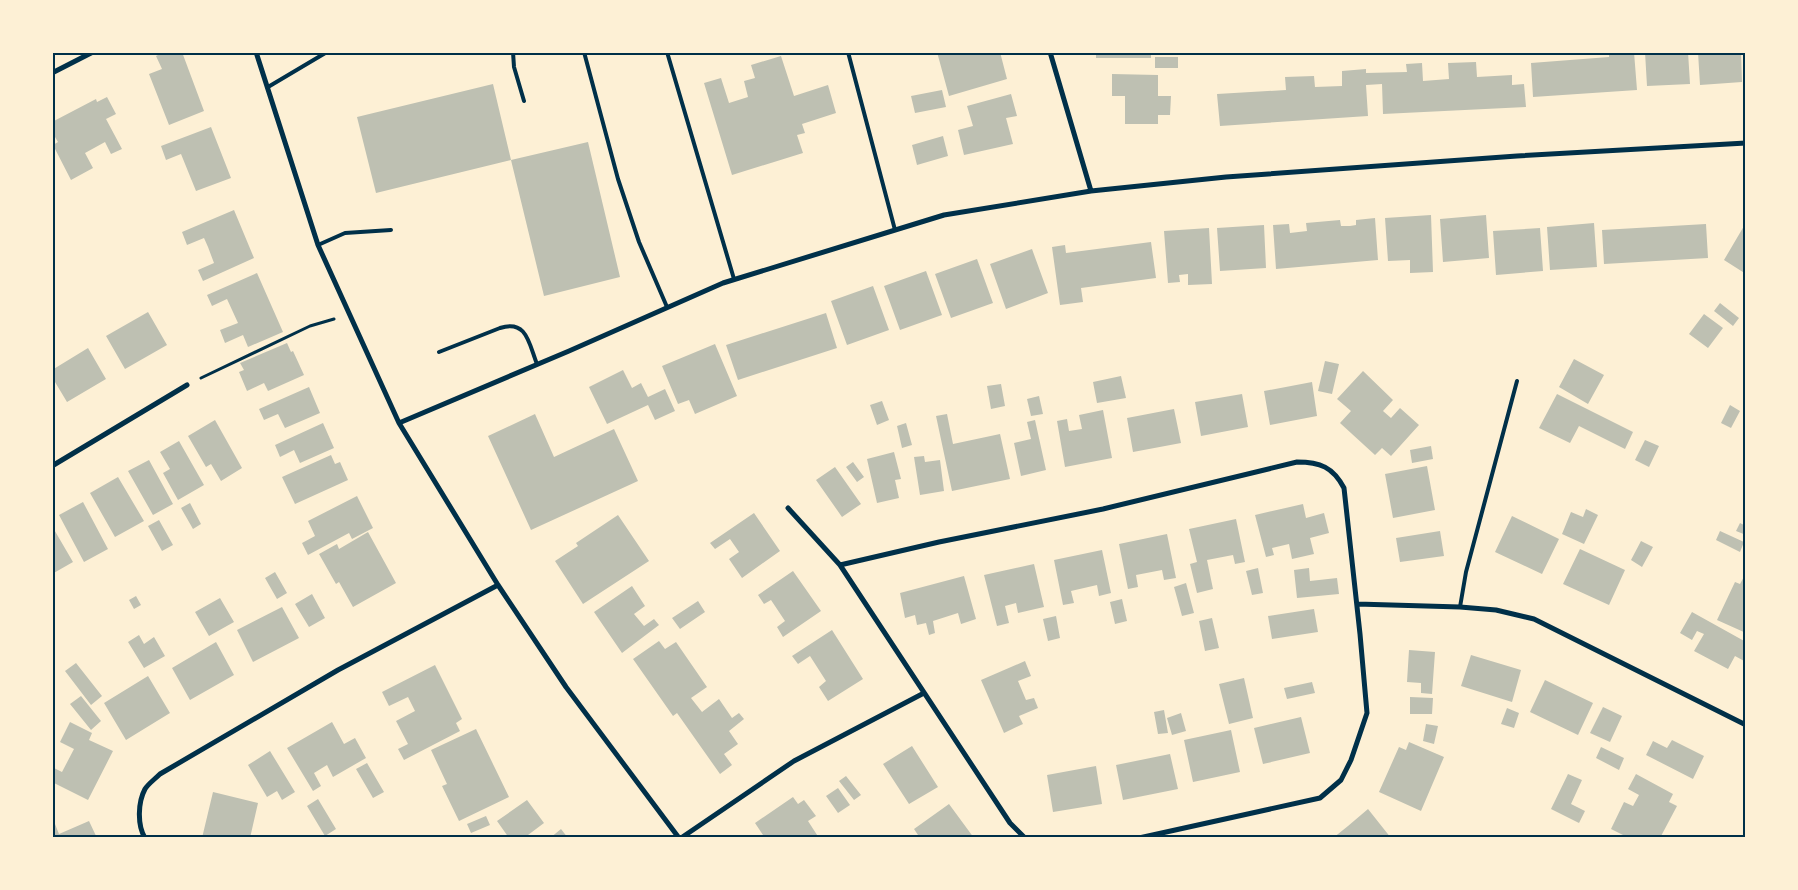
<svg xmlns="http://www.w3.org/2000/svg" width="1798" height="890" font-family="Barlow,sans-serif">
<rect width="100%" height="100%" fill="#fdf0d5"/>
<!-- building -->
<path fill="#bec0b2" d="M164,52H182L204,111L169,125L149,74L162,69L156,56Z
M937,52H1000L1007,79L949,96Z
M1096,52H1151V58H1096Z
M1609,52H1634L1637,90L1533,97L1531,63L1609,57Z
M1645,52H1688L1690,84L1647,86Z
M1698,52H1741L1742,82L1700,85Z
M781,56L794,96L828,85L836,113L802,124L805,133L797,135L803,153L732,175L704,83L721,78L729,103L748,97L744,81L755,78L751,65Z
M1155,57H1178V68H1155Z
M1476,62L1477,77L1512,75V85L1524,84L1526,107L1383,114L1382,84L1366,85L1368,116L1220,126L1217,94L1286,90L1285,77L1314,76L1315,87L1342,86V71L1366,69V73L1407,72L1406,64L1422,63L1423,81L1449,79L1448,63Z
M1112,74L1158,75V96H1171L1170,115H1158V124H1125V96H1112Z
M493,84L511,160L376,193L357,117Z
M942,90L946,107L915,113L911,96Z
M1011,94L1017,116L1006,118L1013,144L964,155L958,130L973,126L967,106Z
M107,97L116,114L106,119L122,149L111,154L105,142L85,153L93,168L71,180L53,145L58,142L52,132V122L96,99L97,102Z
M211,127L231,178L196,191L181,154L166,160L161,146Z
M943,136L948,156L917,165L912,145Z
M588,142L620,277L544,296L511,160Z
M234,210L254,258L203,281L198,270L214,263L208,247L204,238L187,245L182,232Z
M1431,215L1433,272L1410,273V260L1388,261L1385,218Z
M1486,215L1489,258L1443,262L1440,219Z
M1375,218L1378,260L1276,269L1273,225L1289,224L1290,233L1307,231L1306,223L1340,220L1341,226H1350L1356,225V220Z
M1594,223L1597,267L1550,270L1547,227Z
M1706,224L1708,258L1604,264L1602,230Z
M1264,225L1266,268L1220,271L1217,228Z
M1744,226L1746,227V274L1724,260Z
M1209,228L1212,284L1188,285V274L1179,275L1180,282L1168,283L1164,231Z
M1540,228L1543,271L1496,275L1493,231Z
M1151,242L1156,278L1081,288L1083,302L1060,305L1052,247L1065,245L1066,253Z
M1032,249L1048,293L1006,309L990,264Z
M977,259L993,303L951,318L935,274Z
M926,271L942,315L900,330L884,286Z
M257,273L283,332L248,347L243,335L225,343L220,330L238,323L227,299L212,306L207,295Z
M873,286L889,330L847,345L831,301Z
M1720,303L1739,318L1733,326L1714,311Z
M148,312L167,345L125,369L106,336Z
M826,313L837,348L738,380L726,345Z
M1704,314L1723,328L1708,348L1689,334Z
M287,343L291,352L293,351L304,375L268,391L264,383L247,391L239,372L244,370L240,363Z
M715,344L737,396L695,414L689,400L678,404L662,366Z
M88,348L106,379L67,402L52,377V370Z
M1574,359L1604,375L1588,404L1559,387Z
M1325,361L1339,364L1332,394L1318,391Z
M623,370L632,388L641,383L648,397L665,389L675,411L655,420L648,405L607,424L589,387Z
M1363,371L1393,400L1383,411L1391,418L1400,408L1419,425L1391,456L1382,448L1375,455L1340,423L1351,411L1337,399Z
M1121,376L1126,398L1097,403L1093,382Z
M1312,382L1317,416L1270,425L1264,391Z
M1001,384L1005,406L991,409L987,386Z
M309,387L320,413L285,428L278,414L264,420L259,409Z
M1242,394L1248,427L1201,436L1195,402Z
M1557,394L1633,432L1625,449L1579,426L1570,443L1539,428Z
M1039,396L1043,414L1031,416L1027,399Z
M882,401L889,420L877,425L870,405Z
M1730,405L1740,411L1731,428L1721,423Z
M1174,409L1181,443L1133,452L1127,418Z
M1103,410L1112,458L1065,467L1057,421L1067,419L1069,431L1082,429L1079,415Z
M535,414L554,457L614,429L638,481L531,530L488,436Z
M947,414L953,444L1000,434L1010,479L952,491L936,416Z
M215,420L242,468L221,481L211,464L206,467L188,436Z
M1035,420L1046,470L1021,476L1014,443L1031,439L1027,422Z
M323,423L334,448L300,463L294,450L280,457L275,445Z
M906,423L912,445L902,448L897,426Z
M1645,440L1659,446L1649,467L1635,460Z
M179,441L204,485L178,500L163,473L170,469L160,452Z
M1431,446L1433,459L1412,463L1410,450Z
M894,452L901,479L895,480L899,498L877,503L867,459Z
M331,455L335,464L340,462L348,480L295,504L282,477Z
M924,456L925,462L940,460L944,491L920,495L914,457Z
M149,460L173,504L153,515L128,471Z
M853,462L864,477L857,482L846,467Z
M1427,466L1435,510L1393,518L1385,474Z
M835,467L861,504L842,517L816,480Z
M118,477L144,521L115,537L90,493Z
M357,496L373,528L352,539L349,533L308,555L302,543L315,536L308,521Z
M83,502L108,549L84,562L59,515Z
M190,503L201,524L193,529L181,508Z
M1303,504L1306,518L1324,513L1329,533L1310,538L1314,554L1292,559L1289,544L1272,548L1274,555L1266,557L1255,515Z
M1586,509L1598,515L1584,544L1562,534L1571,512L1583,517Z
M754,513L780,551L742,578L729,559L739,552L730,539L715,549L710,543Z
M618,515L649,561L583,604L555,561L578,546L576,543Z
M1512,516L1559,539L1542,574L1495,552Z
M1236,519L1245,562L1235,564L1233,555L1207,560L1213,589L1197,593L1190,564L1197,562L1189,529Z
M159,520L173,545L162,551L148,526Z
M1740,523L1746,526V535L1736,531Z
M52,526L73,562L52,574Z
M1440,531L1444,556L1400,562L1396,538Z
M1720,531L1744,542L1740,552L1716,540Z
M368,532L396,583L353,607L339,582L336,584L319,554L337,544L339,549Z
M1167,534L1176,578L1164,580L1162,570L1136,575L1138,587L1128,589L1119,544Z
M1641,541L1653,547L1642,567L1631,560Z
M1580,549L1625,570L1609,605L1563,584Z
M1102,550L1111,593L1099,596L1097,585L1071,591L1074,603L1063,605L1054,560Z
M1034,564L1044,607L1018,613L1016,603L1005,606L1009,623L997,626L984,575Z
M1258,568L1263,593L1252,595L1246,571Z
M1309,568L1310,581L1337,578L1339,594L1297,598L1294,570Z
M793,571L821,611L783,637L777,627L785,621L771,600L764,604L758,595Z
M275,572L287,593L277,599L265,578Z
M1746,573V633L1717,620L1735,582L1740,584Z
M964,576L976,619L961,624L958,613L933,621L935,633L929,635L926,623L917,625L915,615L905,618L900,593Z
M1186,583L1194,613L1182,616L1174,587Z
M632,586L645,606L634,614L644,626L654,619L659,625L622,653L594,612Z
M312,594L325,618L309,627L295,604Z
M136,596L141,605L134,609L129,600Z
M220,598L234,622L209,636L195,612Z
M1122,599L1127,621L1115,624L1110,602Z
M698,601L705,612L680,629L672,618Z
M282,607L299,638L253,662L237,630Z
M1314,609L1318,632L1272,639L1268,616Z
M1692,612L1746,642V662L1735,656L1728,669L1694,651L1704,634L1697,631L1692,640L1680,633Z
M1056,616L1060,638L1048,641L1043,619Z
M1212,618L1219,648L1205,651L1199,621Z
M832,630L863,679L828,701L819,687L826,681L810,656L798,664L792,656Z
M139,635L144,644L154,637L165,656L144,668L128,642Z
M659,641L665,649L676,642L707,687L691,698L702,712L719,699L732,718L739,713L744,719L729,731L738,744L724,754L732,765L720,774L677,713L673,716L633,659Z
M216,642L234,675L190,700L172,668Z
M1409,650L1435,652L1432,694L1421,693V683L1407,682Z
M1471,655L1521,670L1512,702L1461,686Z
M1025,661L1031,676L1018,681L1026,700L1034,698L1038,708L1019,716L1023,724L1004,733L981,680Z
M76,663L102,696L91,705L65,671Z
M435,665L462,719L456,723L460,731L404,760L398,749L408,744L396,721L415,711L408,697L389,706L382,692Z
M148,676L170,713L126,740L104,703Z
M1244,678L1253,718L1229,724L1219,684Z
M1545,680L1593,703L1578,735L1530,712Z
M1312,682L1315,693L1287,699L1284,688Z
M81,696L101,721L91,730L70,704Z
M1410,697L1433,698L1432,714H1410Z
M1603,707L1622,716L1610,742L1590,733Z
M1507,708L1519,713L1514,728L1501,724Z
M1164,710L1168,733L1158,734L1154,712Z
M1181,713L1186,731L1172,735L1167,718Z
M1301,717L1310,753L1263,764L1254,728Z
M70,722L92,733L89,740L113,751L88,800L52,782V767L62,772L74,749L60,742Z
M332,722L344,744L355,738L366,758L333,777L327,765L314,773L321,786L313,791L287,748Z
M1426,724L1438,726L1434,744L1423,741Z
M476,729L509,797L459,821L442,786L447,784L431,750Z
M1231,730L1240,772L1193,782L1184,740Z
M1672,740L1704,756L1693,779L1646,755L1653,741L1667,748Z
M1409,742L1444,757L1421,811L1379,792L1399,747L1406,750Z
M912,746L938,787L909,804L883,764Z
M1601,747L1624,758L1619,770L1596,758Z
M270,751L295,792L282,800L277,791L267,797L248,765Z
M1170,754L1178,789L1123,800L1116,765Z
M367,763L384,792L373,798L356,769Z
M1096,766L1102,804L1053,812L1047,775Z
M1568,774L1582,780L1571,804L1585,811L1579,823L1551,809Z
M1636,774L1673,794L1669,802L1677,806L1660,838H1629L1611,829L1624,802L1633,806L1639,795L1628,789Z
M846,776L861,795L854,800L839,781Z
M838,788L850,805L838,813L826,796Z
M213,792L258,803L250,838H202Z
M793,797L798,804L804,800L816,816L808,821L819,838H765L755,823Z
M318,799L336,829L325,836L307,806Z
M527,800L544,823L524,838H509L497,821Z
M949,804L974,838H930L928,835L925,838H920L914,829Z
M1368,809L1391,838H1333L1348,826Z
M486,816L490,825L471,833L467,824Z
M89,821L97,838H52V825L55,824L59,834Z
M561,829L568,838H550Z"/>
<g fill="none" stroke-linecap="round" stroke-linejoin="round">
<!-- path -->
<path stroke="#003049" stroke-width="3" d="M201,378L310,326L334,319"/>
<!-- service -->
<path stroke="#003049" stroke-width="4" d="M513,52L514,67L524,101
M584,52L618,179L639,242L667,307
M667,52L734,279
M848,52L895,230
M268,87L327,52
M318,245L345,233L391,230
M439,352L500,328C527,319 529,344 537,364
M1460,607L1466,572L1517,381"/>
<!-- minor -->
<path stroke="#003049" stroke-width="5" d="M256,52L318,245L399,423L498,585L566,687L679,838
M1050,52L1091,191
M52,73L93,52
M399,423L569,351L723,283L944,215L1091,191L1226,177L1517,156L1746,143
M52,466L187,385
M788,508L840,565L1010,823L1025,838
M840,565L939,542L1103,509L1297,462C1320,462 1333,467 1344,488L1360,634L1367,713L1351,760L1341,780L1320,798L1139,838
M1357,604L1460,607L1496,610L1534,619L1746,725
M145,838C137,825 138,802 145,789C148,784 155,779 160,774L338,670L498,585
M681,838L794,761L924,693"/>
</g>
<!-- border -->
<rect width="1798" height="890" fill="none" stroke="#fdf0d5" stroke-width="108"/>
<rect x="54" y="54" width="1690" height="782" fill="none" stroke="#003049" stroke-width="2"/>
</svg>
